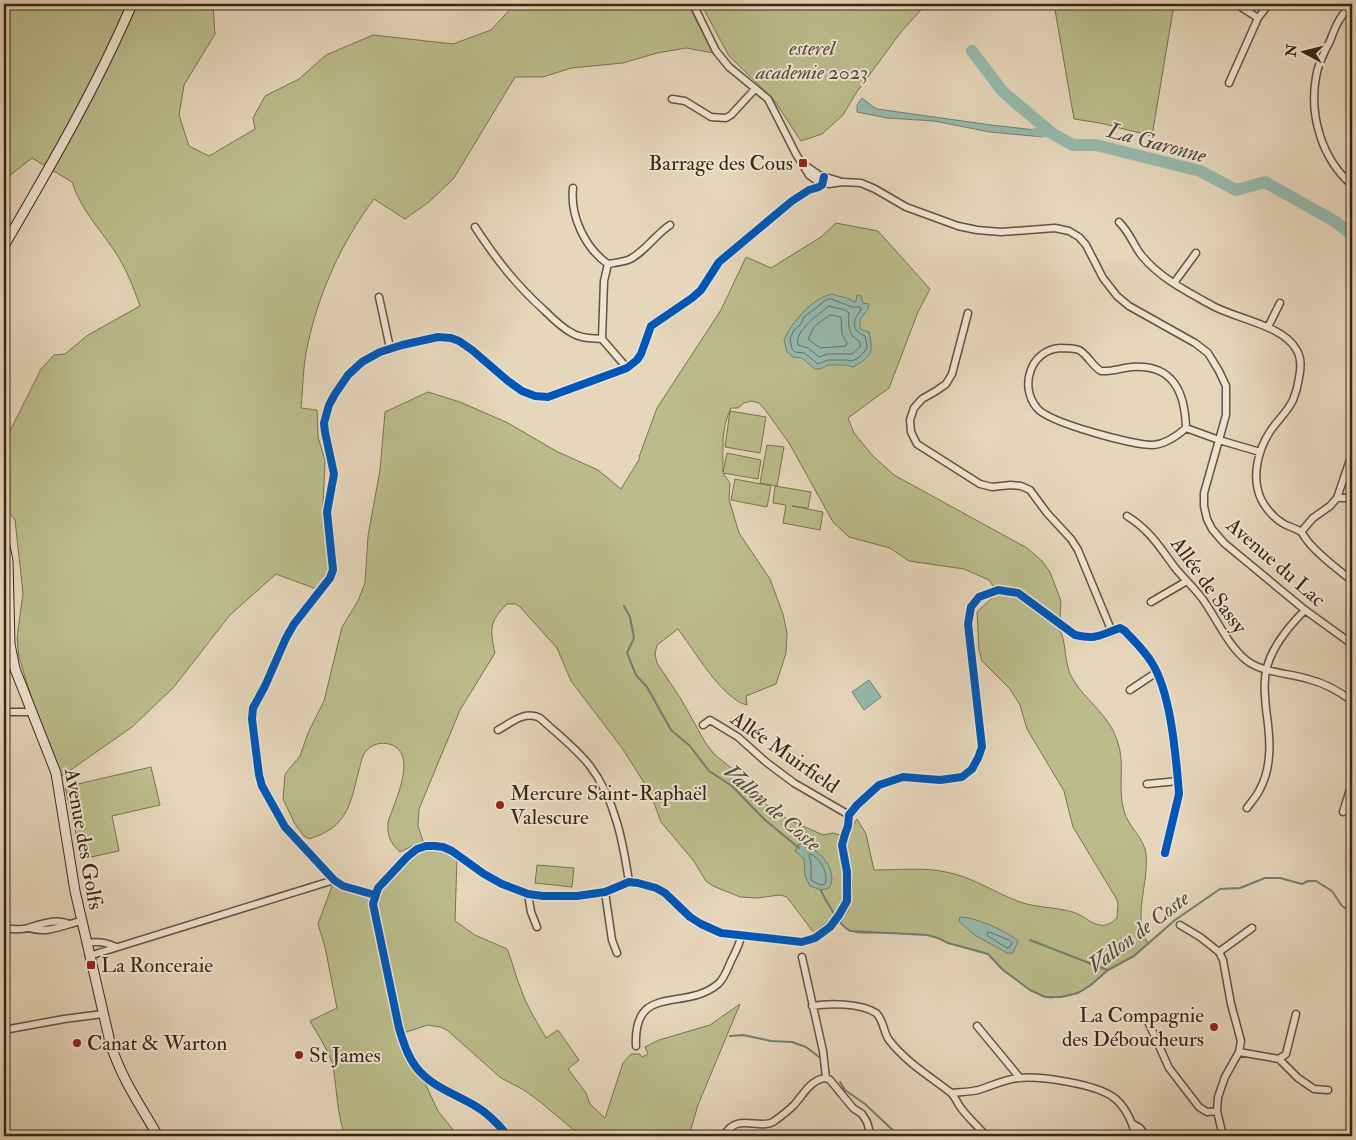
<svg xmlns="http://www.w3.org/2000/svg" width="1356" height="1140" font-family="'IM FELL Double Pica',serif">
<rect width="100%" height="100%" fill="#e6d6bb"/>
<filter id="stains"><feTurbulence type="fractalNoise" baseFrequency=".004" numOctaves="4"/><feColorMatrix values="0 0 0 0 .2 0 0 0 0 .09 0 0 0 0 .02 0 0 0 .5 -.17"/></filter>
<radialGradient id="worn" r=".72"><stop offset=".6" stop-color="#630" stop-opacity="0"/><stop offset="1" stop-color="#630" stop-opacity=".3"/></radialGradient>
<!-- green -->
<path fill="#bbbc8c" stroke="#797251" d="M4,4H213L215,34L184,85L179,115L189,146L209,156L255,129L253,118L265,96L299,79L326,55L373,35L453,44L491,30L515,4H688L713,53L686,48L657,53L623,63L571,68L543,77H515L454,178L429,202L405,219L374,199C341,243 318,294 307,348C303,367 303,388 301,408L317,410L318,437L325,460L323,505L334,564L319,590L276,574L230,615L173,688L132,727L62,776L56,778L19,657L17,638L23,593L15,520L4,506V443L41,369L54,355L65,354L88,335L140,306C133,286 126,268 114,250C99,228 80,208 72,182L32,158L4,180Z
M701,4H915L921,10L901,32L856,93L843,115L822,134L801,141L774,100L729,56Z
M1054,4H1174L1152,136L1100,123L1074,119Z
M836,223L878,231L930,289L918,312L889,388L848,418L854,433L873,456L894,475L1027,548L1042,561L1050,572L1061,601L1060,619L1020,590L993,586L989,580L964,569L909,561L890,548L849,537L833,522L789,443L766,411L759,403L751,401L744,403L738,408H731C721,427 723,451 723,472L727,453L761,460L758,479L723,473L730,483L729,499L739,533L770,579L783,614L787,633L786,653L776,684L746,696L747,705C722,699 694,650 678,629L657,645L655,654L657,663L681,699L705,742L714,754L736,772L751,786L762,801L779,815L823,835L833,833L840,835C837,860 852,890 837,912C831,920 821,926 814,933L787,897L780,895L757,898L740,897L713,886L706,881L693,860L661,822L650,792L622,748L571,681L557,648L520,607L516,604H507C489,622 490,629 495,653L460,710L419,809L418,826L423,841L400,852C390,843 387,835 388,822C394,803 420,752 389,744C382,742 373,744 368,749C362,754 361,763 359,770C350,805 348,827 309,839L304,836L295,824L283,799L285,774L300,756L308,733L324,701L342,627L358,601L365,583L368,536L380,470L385,412L428,392L460,402L508,423L556,451L598,470L621,489L640,458L639,457L657,408L721,310L746,257L771,268L821,237Z
M730,411L766,417L760,453L725,447Z
M767,445L784,447L777,486L760,483Z
M735,479L771,486L767,507L731,500Z
M775,486L811,492L808,508L792,506L823,512L820,530L783,523L786,505L773,503Z
M994,593C1003,594 1012,594 1020,598C1028,601 1060,627 1062,635C1066,648 1065,663 1071,676C1083,699 1109,714 1117,740C1126,763 1117,788 1124,811C1128,827 1144,837 1146,854C1149,885 1132,915 1148,944L1134,956L1108,970L1084,990L1070,995L1051,998L1045,997L1030,990L1003,970L988,954L976,950L948,943L938,938L927,935L896,933H860L850,931L841,924C841,918 845,916 848,911C850,905 851,897 852,891C855,861 835,852 857,819L866,834L874,870C897,870 923,867 946,872C973,877 995,893 1020,902C1038,908 1056,907 1073,912C1090,918 1100,935 1117,918L1118,903L1116,898L1073,827L1064,791L1027,729L1020,705L1010,689L982,661L979,650L977,612L991,599Z
M151,767L160,805L112,816L119,851L82,859L65,787Z
M436,848L444,850L457,857L455,921L475,935L507,949C513,962 515,976 521,989C527,1007 537,1022 546,1038L558,1030L579,1060L568,1069L586,1093L590,1104L605,1118L623,1063L631,1054H640L642,1057L648,1054L645,1047L659,1040L710,1025L740,1004L698,1105L689,1136H581L539,1101L524,1090L501,1078L447,1030L440,1027L428,1025L397,1035L409,1064L422,1077L438,1111L458,1136H345C337,1114 337,1090 333,1067C332,1056 316,1032 310,1021L337,1008L325,947L318,924L332,886L336,885L341,889L363,896L380,893C384,884 390,880 396,874C409,862 417,850 436,848Z
M537,865L574,868L572,887L535,883Z"/>
<!-- water -->
<path fill="#96b9ad" stroke="#707f71" d="M862,98L872,106L877,109L991,125L1044,131L1043,137L990,132L934,121L887,118L857,112V105Z
M832,294C839,297 849,297 854,302L856,301L857,295L861,296L863,303L869,304L868,309L860,319V329L869,332C874,353 871,357 853,367L846,365H828L820,369H815L802,358L793,357L787,352L784,340C792,322 812,298 832,294Z
M869,680L881,697L864,710L852,692Z
M799,844C817,845 840,871 829,888L821,890L810,886L805,876L804,859L795,851Z
M960,917C975,917 1007,931 1018,941L1013,953H1007L973,934L959,921Z"/>
<g fill="none" stroke-linecap="round" stroke-linejoin="round">
<!-- shore -->
<path stroke="#667062" stroke-width="1" d="M831,299L852,307H860L861,310C852,321 851,330 865,336L867,346L866,350L858,358L852,361L846,360H828L818,364L804,353L795,352L792,349L790,339L794,330L800,325L804,317L826,300Z
M829,306L845,310L849,313C848,325 848,335 859,341L861,346L852,354H828L819,357L808,348L798,345C794,331 819,314 829,306Z
M830,315L841,317L842,334L847,343L846,346L820,348L808,339L814,327Z
M810,854C820,857 829,874 825,884L820,885L811,880V863L809,856Z
M989,932L1009,940L1012,943L1010,947L1007,948L988,936L987,934Z"/>
<!-- stream -->
<path stroke="#707f71" stroke-width="2" d="M624,606L630,617L634,638L627,653L636,675L647,687L671,730L690,746L709,771L732,786L765,820L799,848
M821,890C823,896 825,899 829,905C836,917 838,923 850,931L927,935L938,938L948,943L988,954L1003,970L1030,990L1045,997H1061L1078,993L1091,985L1108,970L1134,956L1175,920L1220,889L1240,888L1265,878H1280L1302,884L1308,881H1316L1332,891L1342,906L1352,912
M1030,940L1107,970
M730,1036L743,1035L771,1041L792,1042L806,1047L819,1057
M840,1082L845,1090L865,1104L899,1136"/>
<!-- canal -->
<path stroke="#96b9ad" stroke-width="8" d="M1035,132L1053,134"/>
<!-- river -->
<path stroke="#96b9ad" stroke-width="12" d="M972,51L1003,92L1053,134L1073,145H1096L1200,171L1236,190L1265,182L1336,222L1352,235"/>
<defs>
<path id="street" d="M693,4L716,51L729,67L768,99L796,154L809,175L816,180L829,184L843,182L861,183L875,189L906,207L958,226L977,230L1001,232L1055,228L1069,231L1079,237L1086,245L1103,278L1117,296L1129,306L1195,343L1208,353L1219,371L1226,386V415L1204,493V506L1207,519L1212,529L1224,543L1305,610L1352,644
M1236,4L1258,18
M1345,4L1352,12
M1349,8C1339,17 1335,28 1330,41C1324,52 1318,64 1316,77C1309,116 1322,159 1352,185
M1229,83L1258,18L1269,4
M672,99L685,101L711,117L726,118L731,115L755,89
M806,166L819,175L839,181
M573,188C570,216 585,248 608,264L604,281L602,339
M1119,222C1131,234 1133,245 1142,256C1161,279 1188,292 1213,306C1237,319 1282,325 1296,349C1302,358 1301,368 1299,378C1298,385 1296,393 1293,400C1288,411 1278,420 1271,430C1258,449 1251,477 1261,499C1266,509 1274,518 1284,524C1289,527 1296,528 1301,532C1304,535 1306,540 1310,544C1322,558 1338,569 1352,581
M475,227C496,259 516,285 545,311C553,319 562,328 572,333C581,339 592,338 602,339L627,368
M608,264C614,263 622,262 628,260C643,254 656,234 670,225
M1174,283L1196,253
M379,297L390,348
M968,313L952,374L946,384L936,391L922,399L914,408L910,420L911,432L917,444L980,484L992,487L1011,485L1021,486L1030,490L1047,513L1071,539L1078,550L1112,632
M1268,327L1280,303
M1186,428C1185,392 1173,364 1132,367C1121,368 1111,372 1101,371C1092,366 1088,355 1079,350C1073,348 1066,348 1060,348C1030,350 1019,387 1037,408C1049,423 1133,445 1153,445C1166,444 1177,436 1186,428L1219,440L1260,452
M1337,498H1352
M1127,516C1151,531 1160,548 1176,569C1186,581 1198,591 1206,604C1218,622 1229,646 1246,660C1262,673 1289,673 1308,679C1324,683 1339,691 1352,701
M1301,532L1313,518L1330,506L1337,498L1352,454
M1151,602L1187,581
M1130,690L1157,672
M4,712H32
M703,725L710,720L738,737L766,762L794,783L849,815
M498,730C511,723 525,710 540,718C556,733 576,748 590,766C615,799 623,842 629,882
M1147,784L1178,781
M1247,808C1251,802 1257,796 1260,789C1273,765 1270,736 1266,709C1265,695 1263,681 1267,667C1273,645 1289,626 1305,610
M1343,812L1352,783
M605,892L612,940L617,953
M528,894L531,912L537,927
M375,895L343,886L334,880L285,827L262,786L259,775L252,719L253,708L265,686L286,638L294,624L330,578L333,570L327,512L334,474L325,432L324,423L329,405L335,394L348,375L362,362L380,352L402,345L438,337L451,338L459,341L472,350L508,381L522,391L535,396L548,397L627,368L637,360L641,354L651,326L692,298L701,290L719,262L792,201L809,190L819,187L822,185L824,177
M1180,925L1200,937L1219,952L1223,960L1231,1004L1241,1041L1239,1052L1225,1077L1218,1097L1217,1111L1223,1136
M29,928C47,934 64,925 81,921
M8,929C14,929 22,930 28,928C41,924 56,918 69,924
M86,943C98,941 106,942 116,947
M1219,952L1252,928
M89,956L334,880
M802,957L823,1051L826,1078
M812,1006C829,1003 861,1003 876,1013C884,1020 883,1032 889,1040C905,1061 929,1076 950,1092C955,1096 957,1103 961,1108C968,1118 978,1126 986,1136
M1146,1017L1169,1068L1199,1107L1207,1112L1217,1111
M977,1026L1020,1078
M4,1030L64,1019L103,1014
M636,1046C633,982 685,1012 718,984C724,979 728,968 731,961C735,953 740,944 741,936
M1239,1052L1279,1059L1298,1078L1314,1089L1328,1090
M1279,1059L1286,1054L1296,1014
M826,1078L830,1080L853,1108L862,1114L867,1122L871,1136
M951,1093C960,1092 970,1092 978,1090C992,1086 1005,1079 1019,1078C1041,1076 1095,1084 1113,1097C1126,1106 1132,1122 1136,1136
M1133,1124L1140,1128L1146,1136
M508,1136C499,1125 489,1114 477,1107C456,1094 431,1087 416,1067C407,1055 403,1041 399,1028L373,904L378,888L407,857L417,849L426,846H435L443,847L452,851L484,874L502,884L528,894L543,896H577L605,892L629,882L638,883L656,888L665,893L690,917L701,924L721,933L802,942L815,938L830,927L839,915L847,901V872L842,845L845,834L848,826L849,815L857,805L879,785L903,777L940,780L962,777L972,769L978,758L982,747L968,624L971,607L979,597L998,590L1018,593L1075,635C1097,640 1100,635 1120,628L1125,631C1134,641 1145,651 1152,663C1170,692 1175,748 1178,781L1179,794L1165,853
M724,1136C736,1112 758,1130 773,1122C780,1117 788,1111 794,1105C803,1095 811,1079 826,1078"/>
<path id="secondary" d="M4,246C50,167 96,88 132,4
M4,541L8,561L10,644L15,669L56,773L75,891L110,1042C120,1076 140,1105 158,1136"/>
</defs>
<!-- street casing -->
<use href="#street" stroke="#63533f" stroke-width="9"/>
<!-- secondary casing -->
<use href="#secondary" stroke="#372716" stroke-width="11"/>
<!-- street -->
<use href="#street" stroke="#efe4d3" stroke-width="6"/>
<!-- secondary -->
<use href="#secondary" stroke="#efe4d3" stroke-width="9"/>
<defs>
<path id="cycleway" d="M375,895L343,886L334,880L285,827L262,786L259,775L252,719L253,708L265,686L286,638L294,624L330,578L333,570L327,512L334,474L325,432L324,423L329,405L335,394L348,375L362,362L380,352L402,345L438,337L451,338L459,341L472,350L508,381L522,391L535,396L548,397L627,368L637,360L641,354L651,326L692,298L701,290L719,262L792,201L809,190L819,187L822,185L824,177
M508,1136C499,1125 489,1114 477,1107C456,1094 431,1087 416,1067C407,1055 403,1041 399,1028L373,904L378,888L407,857L417,849L426,846H435L443,847L452,851L484,874L502,884L528,894L543,896H577L605,892L629,882L638,883L656,888L665,893L690,917L701,924L721,933L802,942L815,938L830,927L839,915L847,901V872L842,845L845,834L848,826L849,815L857,805L879,785L903,777L940,780L962,777L972,769L978,758L982,747L968,624L971,607L979,597L998,590L1018,593L1075,635C1097,640 1100,635 1120,628L1125,631C1134,641 1145,651 1152,663C1170,692 1175,748 1178,781L1179,794L1165,853"/>
</defs>
<!-- cycleway casing -->
<use href="#cycleway" stroke="#efe4d3" stroke-width="11"/>
<!-- cycleway -->
<use href="#cycleway" stroke="#0057b8" stroke-width="8"/>
</g>
<!-- markers -->
<g fill="#8f2418" stroke="#efe4d3" stroke-width="2">
<rect x="798" y="158" width="10" height="10" rx="2.5"/>
<circle cx="500" cy="805" r="5"/>
<rect x="86" y="960" width="10" height="10" rx="2.5"/>
<circle cx="1214" cy="1027" r="5"/>
<circle cx="77" cy="1043" r="5"/>
<circle cx="299" cy="1055" r="5"/>
</g>
<g text-anchor="middle" stroke-width="4" stroke-linejoin="round" paint-order="stroke">
<!-- park labels -->
<g font-size="21" font-style="italic" fill="#584c34" stroke="#efe4d3">
<text x="812" y="55">esterel<tspan x="812" dy="24">academie 2023</tspan></text>
</g>
<!-- poi labels -->
<g font-size="21" fill="#372716" stroke="#efe4d3" text-anchor="start">
<text x="793" y="170" text-anchor="end">Barrage des Cous</text>
<text x="510" y="800">Mercure Saint-Raphaël<tspan x="510" dy="24">Valescure</tspan></text>
<text x="101" y="972">La Ronceraie</text>
<text x="1204" y="1022" text-anchor="end">La Compagnie<tspan x="1204" dy="24">des Déboucheurs</tspan></text>
<text x="87" y="1050">Canat &amp; Warton</text>
<text x="309" y="1062">St James</text>
</g>
<!-- street labels -->
<g font-size="21" fill="#372716" stroke="#efe4d3">
<text transform="translate(1276 562) rotate(41)" y="7">Avenue du Lac</text>
<text transform="translate(1209 585) rotate(54)" y="7">Allée de Sassy</text>
<text transform="translate(785 752) rotate(35)" y="7">Allée Muirfield</text>
<text transform="translate(84 839) rotate(80)" y="7">Avenue des Golfs</text>
</g>
<!-- water labels -->
<g font-size="22" font-style="italic" fill="#4f4c3c" stroke="#efe4d3">
<text transform="translate(1157 142) rotate(15)" y="8">La Garonne</text>
<text transform="translate(773 807) rotate(41)" y="8">Vallon de Coste</text>
<text transform="translate(1138 931) rotate(-37)" y="8">Vallon de Coste</text>
</g>
</g>
<!-- margin -->
<rect width="1356" height="1140" fill="none" stroke="#e6d6bb" stroke-width="20"/>
<rect x="5" y="5" width="1346" height="1130" fill="none" stroke="#372716" stroke-width="2.5"/>
<rect x="10" y="10" width="1336" height="1120" fill="none" stroke="#372716"/>
<!-- north arrow -->
<g transform="translate(1304 52) rotate(277)" stroke="#efe4d3" stroke-width="4" paint-order="stroke">
<path d="M0-4L9 19L0 12L-9 19Z" fill="#372716"/>
<text y="-8" font-size="14" font-weight="bold" text-anchor="middle" fill="#372716">N</text>
</g>
<rect width="100%" height="100%" filter="url(#stains)"/>
<rect width="100%" height="100%" fill="url(#worn)"/>
</svg>
